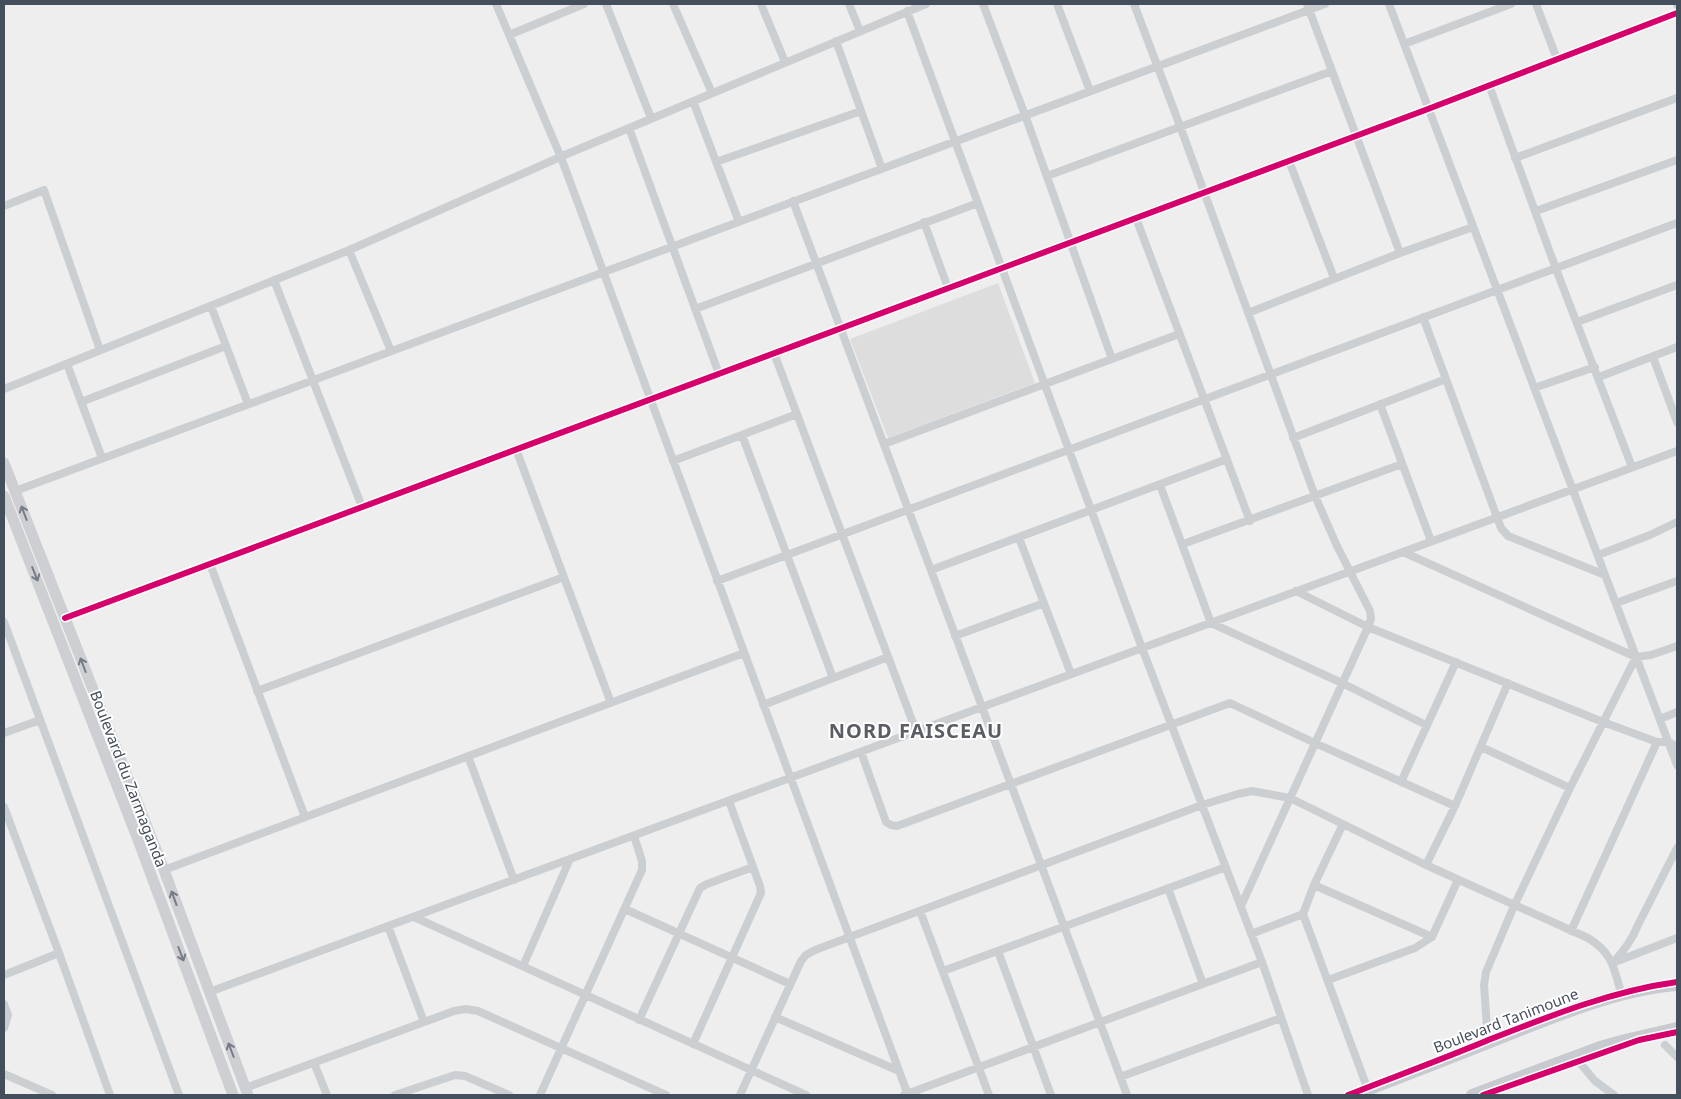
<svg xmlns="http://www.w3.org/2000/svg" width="1681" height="1099" font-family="'Noto Sans',sans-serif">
<rect width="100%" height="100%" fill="#efeeee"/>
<!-- education -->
<path fill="#ddddde" d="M998,283L1035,383L888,438L850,339Z"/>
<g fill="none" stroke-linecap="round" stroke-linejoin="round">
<!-- minor -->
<path stroke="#cccfd2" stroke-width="8" d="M496,4L562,160L908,1095
M606,4L651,118
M673,4L712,93
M761,4L785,62
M849,4L860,31
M983,4L1025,115L1112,359
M1057,4L1090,91
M1134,4L1180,126L1315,496L1337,546L1370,611L1371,619L1368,627L1241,906
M1307,4L1400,253
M1389,4L1677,765
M1536,4L1557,59
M1677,4V5
M907,11L1142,648L1262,962L1308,1095
M509,35L584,4
M836,41L882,169
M1404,44L1511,4
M1489,85L1556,269L1632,467
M693,101L739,222
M629,128L719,374
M1515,158L1677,98
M1289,161L1334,278
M716,162L861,111
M1047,176L1332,71
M793,201L1127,1095
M4,206L44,190L100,350
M1536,211L1677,160
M1136,218L1250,521
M924,222L948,288
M349,250L391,351
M274,280L362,507
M211,306L248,404
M695,309L978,203
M1248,313L1400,253L1473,227
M1423,317L1501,528L1508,536L1518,540L1605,575
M1577,322L1677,285
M774,353L916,731
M1653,357L1677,422
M67,364L102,458
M1599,377L1677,347
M1534,388L1595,367
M4,389L347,251L567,154L926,4
M81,402L226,346
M1380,404L1431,541
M742,435L833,678
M1293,438L1446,379
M884,444L1179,334
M516,449L611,703
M673,461L797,414
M1160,485L1211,623L1342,683L1426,725
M15,491L1325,4
M1019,538L1071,674
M1183,544L1402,464
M1403,552L1636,657L1651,655L1677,646
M1598,555L1650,535L1677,522
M210,564L305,817
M931,570L1227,459
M717,581L1677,223
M1296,591L1368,627L1603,722L1657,742H1669L1677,747
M1616,603L1677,581
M65,618L1428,109L1677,13
M4,622L179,1095
M955,636L1044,603
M257,691L564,577
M763,705L888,657
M1660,719L1677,712
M4,733L40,720
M1481,747L1570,788
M861,752L886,822L891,825L897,826L1230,703L1315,743L1455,806
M468,756L514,880
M1401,782L1456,662
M4,807L59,953L110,1095
M1426,865L1455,806L1508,683
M164,870L744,653
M1314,885L1432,937
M1168,888L1203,984
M625,909L790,984
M920,911L989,1095
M1303,914L1368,1090
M414,917L806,1095
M388,926L424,1022
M1571,931L1657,742
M1251,934L1303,914L1314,885L1343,824
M998,951L1051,1095
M1615,962L1677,938
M1613,963C1624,950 1632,940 1638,925L1677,848
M523,966L570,859
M943,971L1226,867
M4,975L59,953
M1328,980L1415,948L1432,937L1458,880
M209,992L1677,451
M4,1004L8,1015L4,1028
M775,1017L899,1071
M639,1020L700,888L707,884L753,867
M1488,1043L1484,985L1486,972L1514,906L1570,788L1636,657
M693,1044L761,893L760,886L729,801
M1665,1045L1677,1057
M1574,1056L1595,1081L1614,1095
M314,1063L327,1095
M4,1074L52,1095
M1120,1077L1281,1018
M245,1088L454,1011L466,1009L478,1011L666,1095
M395,1095L455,1075L465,1076L509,1095
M540,1095L642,870V861L634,836
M740,1095L801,961L806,955L815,950L1202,805L1238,794L1252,791L1290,798L1426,865L1588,938C1614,954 1614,970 1622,996
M904,1095L1262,962"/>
<!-- secondary -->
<path stroke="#cdcfd3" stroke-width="11" d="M4,463L164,870L248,1095
M4,496L137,837L233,1095"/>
<!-- primary -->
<path stroke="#c7cacf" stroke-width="12" d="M1354,1095C1404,1076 1453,1057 1503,1037C1556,1016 1620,989 1677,985
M1472,1095L1600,1047L1625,1040L1677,1028"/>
<defs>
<path id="cycleway" d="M65,618L1428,109L1677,13
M1348,1095C1394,1077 1440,1060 1486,1041C1547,1017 1611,991 1677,982
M1483,1095L1639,1040L1677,1032"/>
</defs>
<!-- cycleway casing -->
<use href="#cycleway" stroke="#fff" stroke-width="9"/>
<!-- cycleway -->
<use href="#cycleway" stroke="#d6006c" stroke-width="6"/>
</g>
<!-- one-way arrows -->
<defs><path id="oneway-shaft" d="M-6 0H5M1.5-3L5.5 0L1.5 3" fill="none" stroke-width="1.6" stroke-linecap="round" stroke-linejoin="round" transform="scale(1.25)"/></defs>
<g stroke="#757c85">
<use href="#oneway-shaft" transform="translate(24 513) rotate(-111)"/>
<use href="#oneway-shaft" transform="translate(35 574) rotate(68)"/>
<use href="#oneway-shaft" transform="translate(83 665) rotate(-111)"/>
<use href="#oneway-shaft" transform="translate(174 898) rotate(-110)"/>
<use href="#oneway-shaft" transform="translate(181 954) rotate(69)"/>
<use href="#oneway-shaft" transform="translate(231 1050) rotate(-111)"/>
</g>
<g text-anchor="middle" stroke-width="4" stroke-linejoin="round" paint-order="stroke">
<!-- street labels -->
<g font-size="15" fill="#454f5b" stroke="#fff">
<text transform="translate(128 779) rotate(69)" y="5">Boulevard du Zarmaganda</text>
<text transform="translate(1506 1021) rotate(-21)" y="5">Boulevard Tanimoune</text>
</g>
<!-- district labels -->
<g font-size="20" font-weight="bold" letter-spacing="1" fill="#5a5d63" stroke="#fff">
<text x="916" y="738">NORD FAISCEAU</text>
</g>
</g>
<!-- border -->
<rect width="1681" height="1099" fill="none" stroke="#454f5b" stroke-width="10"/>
</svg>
